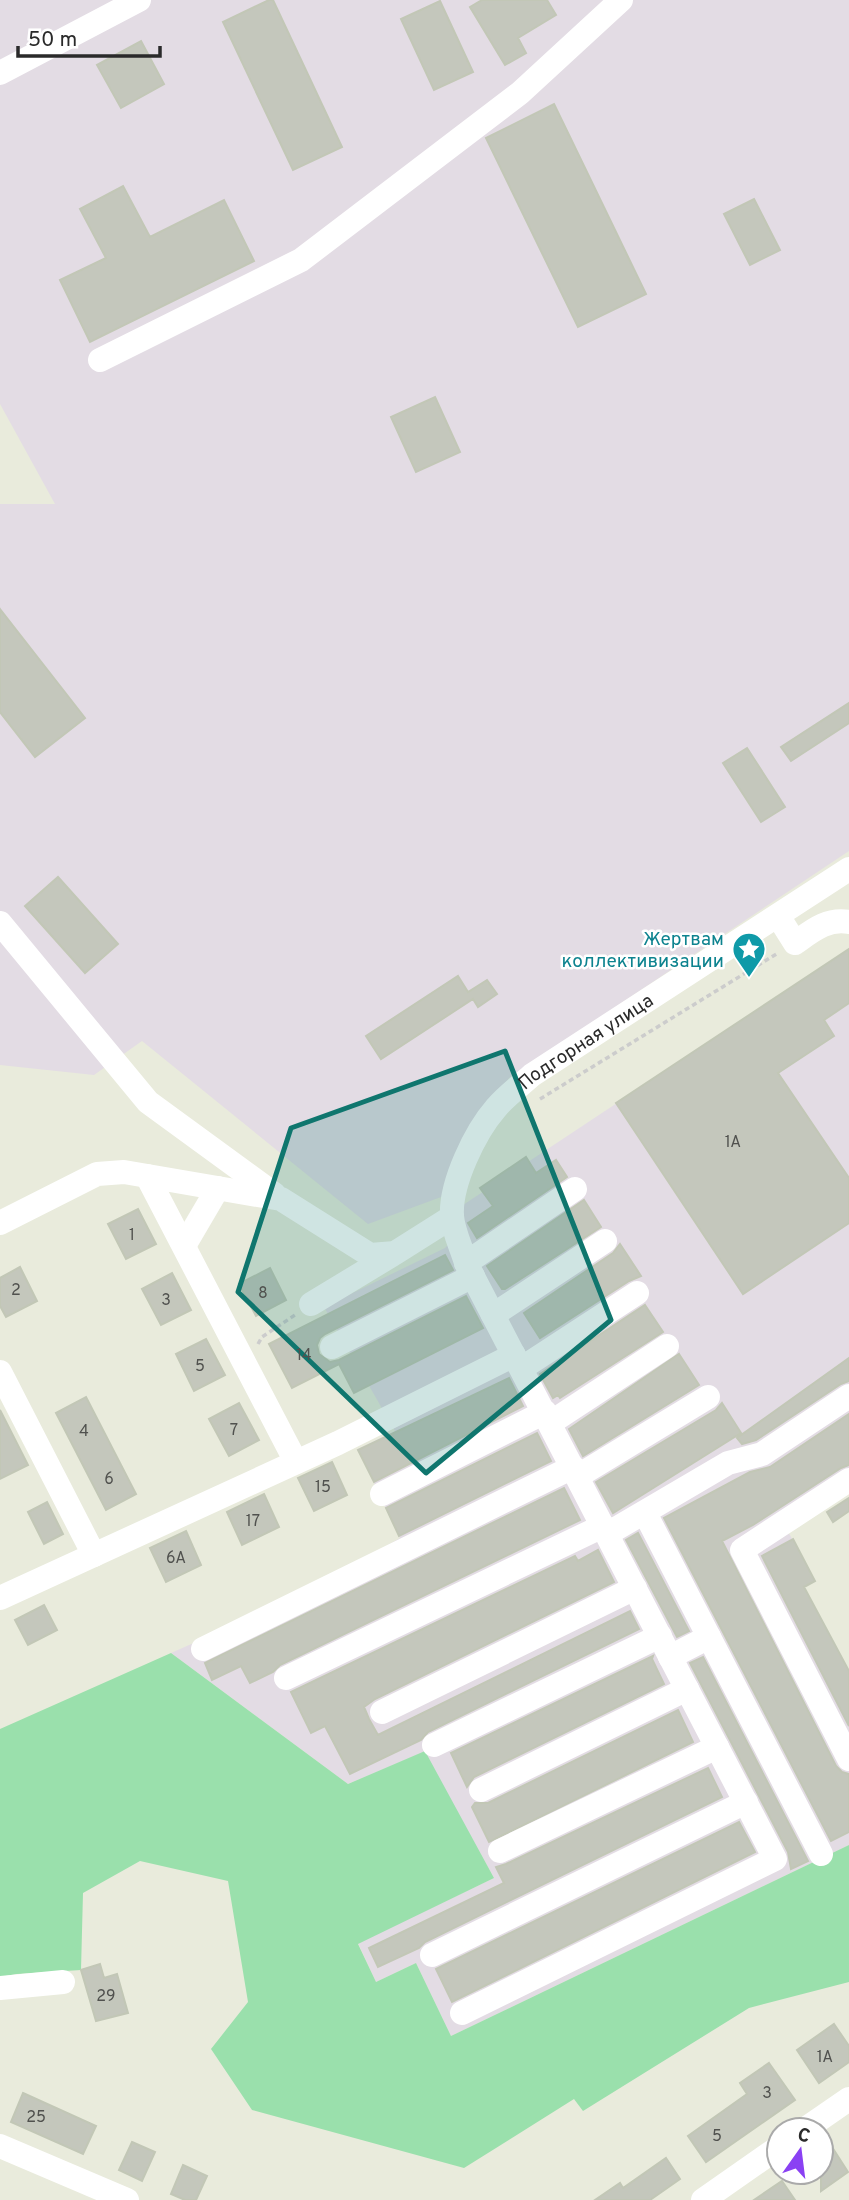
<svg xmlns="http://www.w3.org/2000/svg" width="849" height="2200" font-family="Overpass,sans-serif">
<rect width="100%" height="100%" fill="#e9ebdc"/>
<!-- industrial -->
<path fill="#e3dce4" d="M0,0H849V851L509,1078L468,1133L441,1197L368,1224L142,1041L94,1075L0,1065V504H55L0,404Z
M839,956L849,971V1483L785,1526L815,1581L804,1588L849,1671V1845L451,2036L416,1963L376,1982L358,1943L494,1878L424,1752L348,1784L171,1653L300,1596L400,1538L358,1449L395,1431L324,1307L445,1248L460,1232V1207Z"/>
<!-- green -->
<path fill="#9ae0ac" d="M171,1653L348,1784L425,1751L494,1878L358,1944L376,1982L416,1963L451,2036L849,1845V1982L749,2008L583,2111L574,2099L464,2168L252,2110L211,2049L248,2002L228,1881L140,1861L83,1893L81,1970L17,1974L0,1977V1729Z"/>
<!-- building -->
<path fill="#c4c7bc" stroke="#c2c7b6" stroke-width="2" d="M269,0H273L342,147L293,170L223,22Z
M482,0H547L556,15L518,38L526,53L505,65L470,7Z
M440,1L473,72L434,90L401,19Z
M141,41L164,84L121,108L97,65Z
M554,104L646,294L578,327L486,138Z
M123,186L150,237L224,200L254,261L90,342L60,280L106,258L80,209Z
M754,199L780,250L750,265L724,214Z
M435,397L460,452L416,472L391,417Z
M0,609L85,718L35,757L0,712Z
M849,703V723L791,761L781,747Z
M747,748L785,807L761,822L723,763Z
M58,877L118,944L85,973L25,906Z
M849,949V1003L824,1020L834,1036L778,1073L849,1178V1223L743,1294L616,1103Z
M458,976L468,992L487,980L497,994L478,1007L473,999L381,1059L366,1036Z
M526,1157L536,1173L556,1160L567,1177L477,1238L468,1223L493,1206L480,1188Z
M584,1200L601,1227L505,1289H502L487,1266Z
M138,1209L156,1244L126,1259L108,1224Z
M620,1244L641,1276L629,1281L540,1338L524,1313L613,1253Z
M445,1255L453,1270L325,1334L320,1338L317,1345L319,1354L330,1362L339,1360L466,1296L483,1328L354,1393L339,1364L292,1388L269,1344Z
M20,1267L37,1301L6,1317L0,1306V1278Z
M270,1268L286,1300L256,1316L239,1284Z
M172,1273L191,1310L161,1325L142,1289Z
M645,1305L663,1332L560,1398L558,1395L553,1398L540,1374Z
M206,1339L225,1375L194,1391L176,1354Z
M679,1354L699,1385L583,1456L569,1429Z
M849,1358V1381L841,1384L756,1440L742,1444L737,1438Z
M509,1378L523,1406L374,1482L358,1450Z
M86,1397L136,1494L106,1510L56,1413Z
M239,1403L259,1440L229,1456L209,1419Z
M722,1403L741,1433L613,1513L596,1482L716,1410Z
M0,1410L28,1465L0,1479Z
M849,1414V1465L841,1468L753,1525L722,1541L836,1766L842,1772L849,1774V1832L831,1841L664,1518L750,1472L770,1467Z
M537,1433L551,1461L399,1536L386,1508Z
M332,1462L347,1495L314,1511L298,1478Z
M564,1488L580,1520L280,1665L273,1672L250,1683L241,1666L212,1680L205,1663Z
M264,1494L279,1527L242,1545L227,1512Z
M849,1498V1511L833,1522L827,1512Z
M47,1502L63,1534L44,1544L28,1512Z
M186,1531L201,1565L166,1582L150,1548Z
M638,1533L689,1631L677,1637L626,1540Z
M793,1539L815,1581L804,1587L849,1671V1726L762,1556Z
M598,1550L614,1582L375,1699L364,1707L369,1719L378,1735L630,1611L639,1629L428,1732L421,1740L350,1774L325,1726L311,1733L291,1692L575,1556L578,1561Z
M44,1605L57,1630L28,1645L15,1620Z
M653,1656L652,1659L664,1684L474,1777L467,1787L451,1753Z
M703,1657L808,1861L791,1869L788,1852L690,1663Z
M678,1710L693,1742L489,1842L472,1807L475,1803H488Z
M708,1768L722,1797L425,1942L419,1948L378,1967L369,1948L504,1883L496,1867L506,1864Z
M739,1822L755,1852L452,2002L436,1969Z
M100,1964L104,1978L117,1974L128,2013L96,2021L81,1970Z
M834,2024L849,2046V2062L819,2083L797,2050Z
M769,2063L795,2100L706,2162L688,2136L747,2094L740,2083Z
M23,2093L96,2126L83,2154L11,2122Z
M132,2142L155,2152L142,2181L119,2170Z
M832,2147L848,2172L821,2191V2155Z
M666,2158L680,2179L650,2200H595L620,2183L623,2188Z
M183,2165L207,2176L196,2200H185L171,2194Z
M782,2181L795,2200H754Z"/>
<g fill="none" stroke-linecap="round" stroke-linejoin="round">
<!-- path -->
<path stroke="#ccc" stroke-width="3.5" stroke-dasharray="5 3.5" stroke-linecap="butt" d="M540,1099L778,953
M258,1344L262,1337L295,1315"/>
<!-- minor -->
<g stroke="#fff" stroke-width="24">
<path d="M0,73L139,0"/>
<path d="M100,360L301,260L520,93L621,0"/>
<path d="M778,916L795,943C812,931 827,918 849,922"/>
<path d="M0,923L148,1102L274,1194"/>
<path d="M147,1176L296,1462"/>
<path d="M0,1223L97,1174L124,1172L281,1199L370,1255L395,1253L452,1217"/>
<path d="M184,1246L218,1188"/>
<path d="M466,1263L575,1189"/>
<path d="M311,1304L392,1255"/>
<path d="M493,1315L605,1241"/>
<path d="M332,1347L473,1276"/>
<path d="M522,1368L637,1293"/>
<path d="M0,1372L94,1555"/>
<path d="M550,1423L667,1346"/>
<path d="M578,1476L708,1397"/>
<path d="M849,1480L742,1550L849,1759"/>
<path d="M382,1494L545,1412"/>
<path d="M645,1513L821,1854"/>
<path d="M607,1534L728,1463L762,1454L849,1396"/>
<path d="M0,1598L338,1443L514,1355"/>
<path d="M203,1649L573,1467"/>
<path d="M670,1657L709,1637"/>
<path d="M286,1678L603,1526"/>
<path d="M382,1712L635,1588"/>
<path d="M434,1745L660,1636"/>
<path d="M481,1790L687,1689"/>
<path d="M500,1851L717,1747"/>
<path d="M432,1955L746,1802"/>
<path d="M0,1988L63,1982"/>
<path id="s1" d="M462,2013L775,1859L466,1263C462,1249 453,1231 452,1216C450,1184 475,1132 496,1108C507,1095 520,1086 532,1075L849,869"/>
<path d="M804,2130L849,2099"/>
<path d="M0,2146L127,2200"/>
<path d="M703,2200L779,2147"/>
</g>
</g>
<!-- marked area -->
<path fill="#0f766e" fill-opacity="0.2" stroke="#0f766e" stroke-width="5" stroke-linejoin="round" d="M505,1051L611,1320L426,1473L238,1292L291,1128Z"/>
<!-- icons -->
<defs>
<symbol id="sight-pin" viewBox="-11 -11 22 30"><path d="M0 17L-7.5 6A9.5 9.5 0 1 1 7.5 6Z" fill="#0f9aa8" stroke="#fff"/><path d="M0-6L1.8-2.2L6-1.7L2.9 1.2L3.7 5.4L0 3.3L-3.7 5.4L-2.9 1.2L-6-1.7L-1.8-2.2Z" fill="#fff"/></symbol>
</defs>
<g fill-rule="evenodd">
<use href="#sight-pin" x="730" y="930" width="38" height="52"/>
</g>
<g text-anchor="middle" stroke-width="5" stroke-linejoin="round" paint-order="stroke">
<!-- number labels -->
<g font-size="16" fill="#50514e">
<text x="733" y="1147">1А</text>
<text x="132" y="1240">1</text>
<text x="16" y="1295">2</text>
<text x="263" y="1298">8</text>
<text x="166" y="1305">3</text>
<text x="304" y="1360">14</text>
<text x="200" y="1371">5</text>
<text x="234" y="1435">7</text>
<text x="84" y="1436">4</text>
<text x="109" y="1484">6</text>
<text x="323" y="1492">15</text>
<text x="253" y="1526">17</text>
<text x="176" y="1563">6А</text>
<text x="106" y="2001">29</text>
<text x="825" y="2062">1А</text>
<text x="767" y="2098">3</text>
<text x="36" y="2122">25</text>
<text x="717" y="2141">5</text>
</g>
<!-- culture labels -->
<g font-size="19" fill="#0d838f" stroke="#fff" text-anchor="end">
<text x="724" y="945">Жертвам<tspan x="724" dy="22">коллективизации</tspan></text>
</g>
<!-- street labels -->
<g font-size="19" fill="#2a2a2a" stroke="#fff">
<text dy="7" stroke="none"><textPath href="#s1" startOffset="1300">Подгорная улица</textPath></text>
</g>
</g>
<!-- north arrow -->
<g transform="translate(800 2151) rotate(14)"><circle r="33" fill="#ffffff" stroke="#aaaaaa" stroke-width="2"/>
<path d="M0-5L12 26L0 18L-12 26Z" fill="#8a41f3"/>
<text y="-10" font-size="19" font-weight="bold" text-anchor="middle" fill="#2a2a2a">С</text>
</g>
<!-- scale -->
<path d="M18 46v10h142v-10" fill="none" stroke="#2a2a2a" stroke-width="3.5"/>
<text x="28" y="46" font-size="21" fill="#2a2a2a" stroke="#ffffff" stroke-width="5" paint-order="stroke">50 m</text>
</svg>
